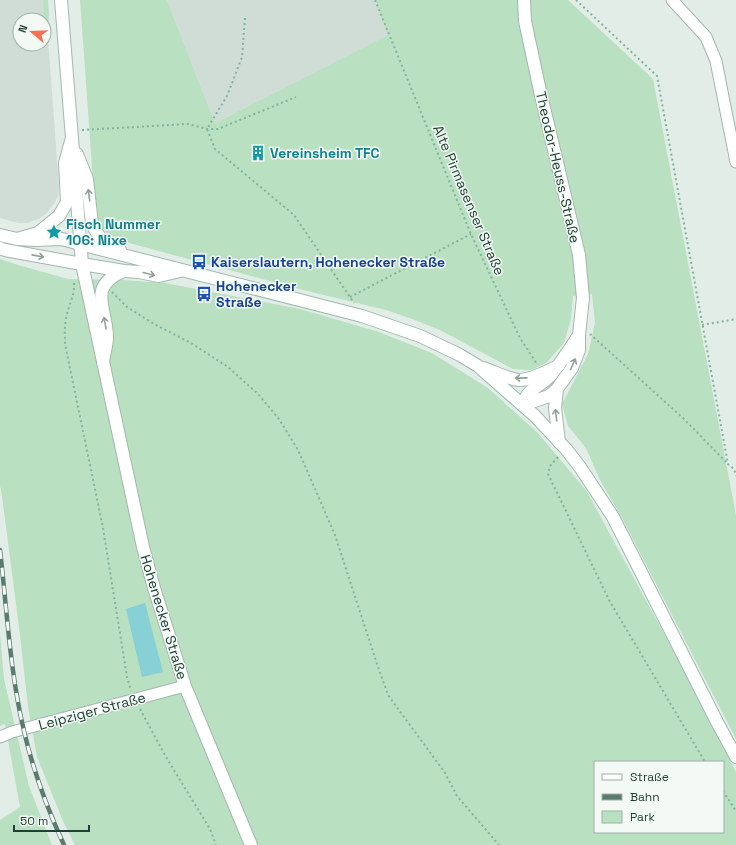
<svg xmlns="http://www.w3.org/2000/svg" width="736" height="845" font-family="'Space Grotesk',sans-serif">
<rect width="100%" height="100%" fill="#e2ede7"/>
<!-- built -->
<path fill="#d0ddd6" d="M0,0H43L44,20H20V44H44V39H48L59,186L58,196L55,202L47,213L39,219L27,223H18L0,218Z
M167,0H375L389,35L215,123Z"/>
<!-- green -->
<path fill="#b9e0c0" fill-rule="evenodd" d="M43,0H48L49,13L48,39H44Z
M80,0H167L215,123L388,35L375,0H568L653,79L736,515V739L622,518L600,480L586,448L568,426L562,404L588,354L595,323L592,294L573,296L571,319L564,343L546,363L531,370L513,369L442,331L415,320L386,310L299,289L118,240C102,231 99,227 95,209Z
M0,259L18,265L68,279L123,280L165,283L300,309L379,332L432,353L488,388L537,432L586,490L687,676L736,772V845H75L63,821L37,757L28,707L20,635L2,496L0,486ZM595,762H723V832H595Z
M0,633L4,679L29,786L52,845H0V820L20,807L5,724L0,726Z"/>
<!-- water -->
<path fill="#86d0d6" d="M145,603L163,672L142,677L126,609Z"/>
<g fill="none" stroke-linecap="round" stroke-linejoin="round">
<defs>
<path id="minor" d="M672,0L706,37L716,61L736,162
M0,737L12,732L185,686"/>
<path id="tertiary" d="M0,235L17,239L36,240L62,239L80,244
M17,239L38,233L59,216L67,202L65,163L71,141
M0,248L5,250L82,264L143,547L154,588L185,686L251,845
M557,389L555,408L559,442
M523,405L549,396L557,389L572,368L579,350V335L583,298L579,255L540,91L525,21L524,0
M523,405C527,388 540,387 550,376C561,363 570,349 579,335"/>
<path id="secondary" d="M61,0L82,264L124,271L139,272L159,276L180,271
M77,154L87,179L92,224L100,238L120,250
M80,244L362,316L420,336L460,355L478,366L535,416L566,449L580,467L613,517L717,722L736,757
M103,362C104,354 107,345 107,337C107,309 86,286 124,271
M483,368C495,372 508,379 519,380C532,380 547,371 558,366"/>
</defs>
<!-- minor casing -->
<use href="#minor" stroke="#a4b6ae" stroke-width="13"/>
<!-- tertiary casing -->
<use href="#tertiary" stroke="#a4b6ae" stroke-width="14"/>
<!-- secondary casing -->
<use href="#secondary" stroke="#9fbaae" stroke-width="14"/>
<!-- path -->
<path stroke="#80b39f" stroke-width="2" stroke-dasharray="2 3" stroke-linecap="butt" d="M375,0L470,232L520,338L537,364
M576,0L657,76L728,464L734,469L736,476
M245,18L242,57L227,96L207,129L215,149L294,215L354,303
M82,130L188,124L207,129H218L296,97
M74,283C75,295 69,304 67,314C64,324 65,334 65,344L103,528L127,677L131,691
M112,292L127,307L154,324L191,343L228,367L258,394L279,419L298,450L335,535L378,667L388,695L445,773L457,796L499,845
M197,292H204V294
M350,297L471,234
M702,325L736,319
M590,334L684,419L727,463
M558,457L550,466L548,474L609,600L705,762
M140,709L166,757L210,829L216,845
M723,791L736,811"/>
<!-- minor -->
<use href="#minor" stroke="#fff" stroke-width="11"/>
<!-- tertiary -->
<use href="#tertiary" stroke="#fff" stroke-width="12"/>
<!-- secondary -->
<use href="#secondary" stroke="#fff" stroke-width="12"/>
<defs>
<path id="rail" d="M0,550C7,610 10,673 24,731C33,770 47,808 64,845"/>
</defs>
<!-- rail casing -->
<use href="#rail" stroke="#5b7b70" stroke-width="4.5"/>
<!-- rail -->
<use href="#rail" stroke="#f3f9f5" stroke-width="3" stroke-dasharray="9" stroke-linecap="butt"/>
</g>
<!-- one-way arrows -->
<defs><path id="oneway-shaft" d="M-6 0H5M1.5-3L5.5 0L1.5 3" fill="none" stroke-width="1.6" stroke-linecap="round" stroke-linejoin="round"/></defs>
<g stroke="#90a09a">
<use href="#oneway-shaft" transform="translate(89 195) rotate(-97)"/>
<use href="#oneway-shaft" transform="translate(38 256) rotate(11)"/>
<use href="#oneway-shaft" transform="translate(149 274) rotate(14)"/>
<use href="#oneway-shaft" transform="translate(105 323) rotate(-100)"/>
<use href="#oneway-shaft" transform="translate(573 364) rotate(-66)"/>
<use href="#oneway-shaft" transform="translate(521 378) rotate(179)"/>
<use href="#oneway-shaft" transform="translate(556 415) rotate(-97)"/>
</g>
<!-- icons -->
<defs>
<symbol id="building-bare" viewBox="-9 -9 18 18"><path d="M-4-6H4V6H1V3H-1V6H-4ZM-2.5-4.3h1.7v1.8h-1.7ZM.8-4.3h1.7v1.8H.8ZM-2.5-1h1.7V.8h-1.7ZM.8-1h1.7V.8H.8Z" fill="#0f9aa8" stroke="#f3f9f5" stroke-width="2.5" paint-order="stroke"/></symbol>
<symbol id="sight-bare" viewBox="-9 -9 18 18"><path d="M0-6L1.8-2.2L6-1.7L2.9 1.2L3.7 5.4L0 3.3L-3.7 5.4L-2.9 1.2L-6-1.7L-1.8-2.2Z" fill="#0f9aa8" stroke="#f3f9f5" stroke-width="2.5" paint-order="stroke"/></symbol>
<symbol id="bus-bare" viewBox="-9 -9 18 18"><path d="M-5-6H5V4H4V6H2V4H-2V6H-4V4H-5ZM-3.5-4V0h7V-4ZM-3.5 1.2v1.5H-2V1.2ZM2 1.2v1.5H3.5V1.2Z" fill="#1a4fb4" stroke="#f3f9f5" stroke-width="2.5" paint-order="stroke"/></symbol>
</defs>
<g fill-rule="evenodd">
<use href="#building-bare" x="247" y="142" width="22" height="22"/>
<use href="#sight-bare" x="43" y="221" width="22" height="22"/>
<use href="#bus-bare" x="188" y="251" width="22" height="22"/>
<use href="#bus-bare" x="193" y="283" width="22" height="22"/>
</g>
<g text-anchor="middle" stroke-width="3" stroke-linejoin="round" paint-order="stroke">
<!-- culture labels -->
<g font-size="14" font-weight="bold" fill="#0d838f" stroke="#f3f9f5" text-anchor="start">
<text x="270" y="158">Vereinsheim TFC</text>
<text x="66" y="229">Fisch Nummer<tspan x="66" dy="16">106: Nixe</tspan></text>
</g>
<!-- street labels -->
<g font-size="14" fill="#204035" stroke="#f3f9f5">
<text transform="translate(558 167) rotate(77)" y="5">Theodor-Heuss-Straße</text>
<text transform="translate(469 200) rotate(67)" y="5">Alte Pirmasenser Straße</text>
<text transform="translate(164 617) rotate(73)" y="5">Hohenecker Straße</text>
<text transform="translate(92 711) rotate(-15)" y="5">Leipziger Straße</text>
</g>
<!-- transit labels -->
<g font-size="14" font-weight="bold" fill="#164399" stroke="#f3f9f5" text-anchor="start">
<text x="211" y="267">Kaiserslautern, Hohenecker Straße</text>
<text x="216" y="291">Hohenecker<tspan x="216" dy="16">Straße</tspan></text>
</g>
</g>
<!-- legend -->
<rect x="594" y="761" width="130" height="72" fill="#f3f9f5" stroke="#9fafa8"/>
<rect x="602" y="774" width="20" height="6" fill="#ffffff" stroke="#9fafa8"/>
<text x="630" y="781" font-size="12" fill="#204035">Straße</text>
<rect x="602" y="794" width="20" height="6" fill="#5b7b70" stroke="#9fafa8"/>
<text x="630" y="801" font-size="12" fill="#204035">Bahn</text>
<rect x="602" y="811" width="20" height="12" fill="#b9e0c0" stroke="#9fafa8"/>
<text x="630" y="821" font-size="12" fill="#204035">Park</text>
<!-- north arrow -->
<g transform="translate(32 32) rotate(289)"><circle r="19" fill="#f3f9f5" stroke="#9fafa8"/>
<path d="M0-3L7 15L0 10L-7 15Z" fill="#fc6d51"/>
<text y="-6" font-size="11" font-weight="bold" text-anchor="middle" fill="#204035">N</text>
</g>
<!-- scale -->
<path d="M14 825v6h75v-6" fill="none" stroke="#204035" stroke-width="2"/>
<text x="20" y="825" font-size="12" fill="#204035" stroke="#f3f9f5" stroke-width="3" paint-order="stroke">50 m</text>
</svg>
